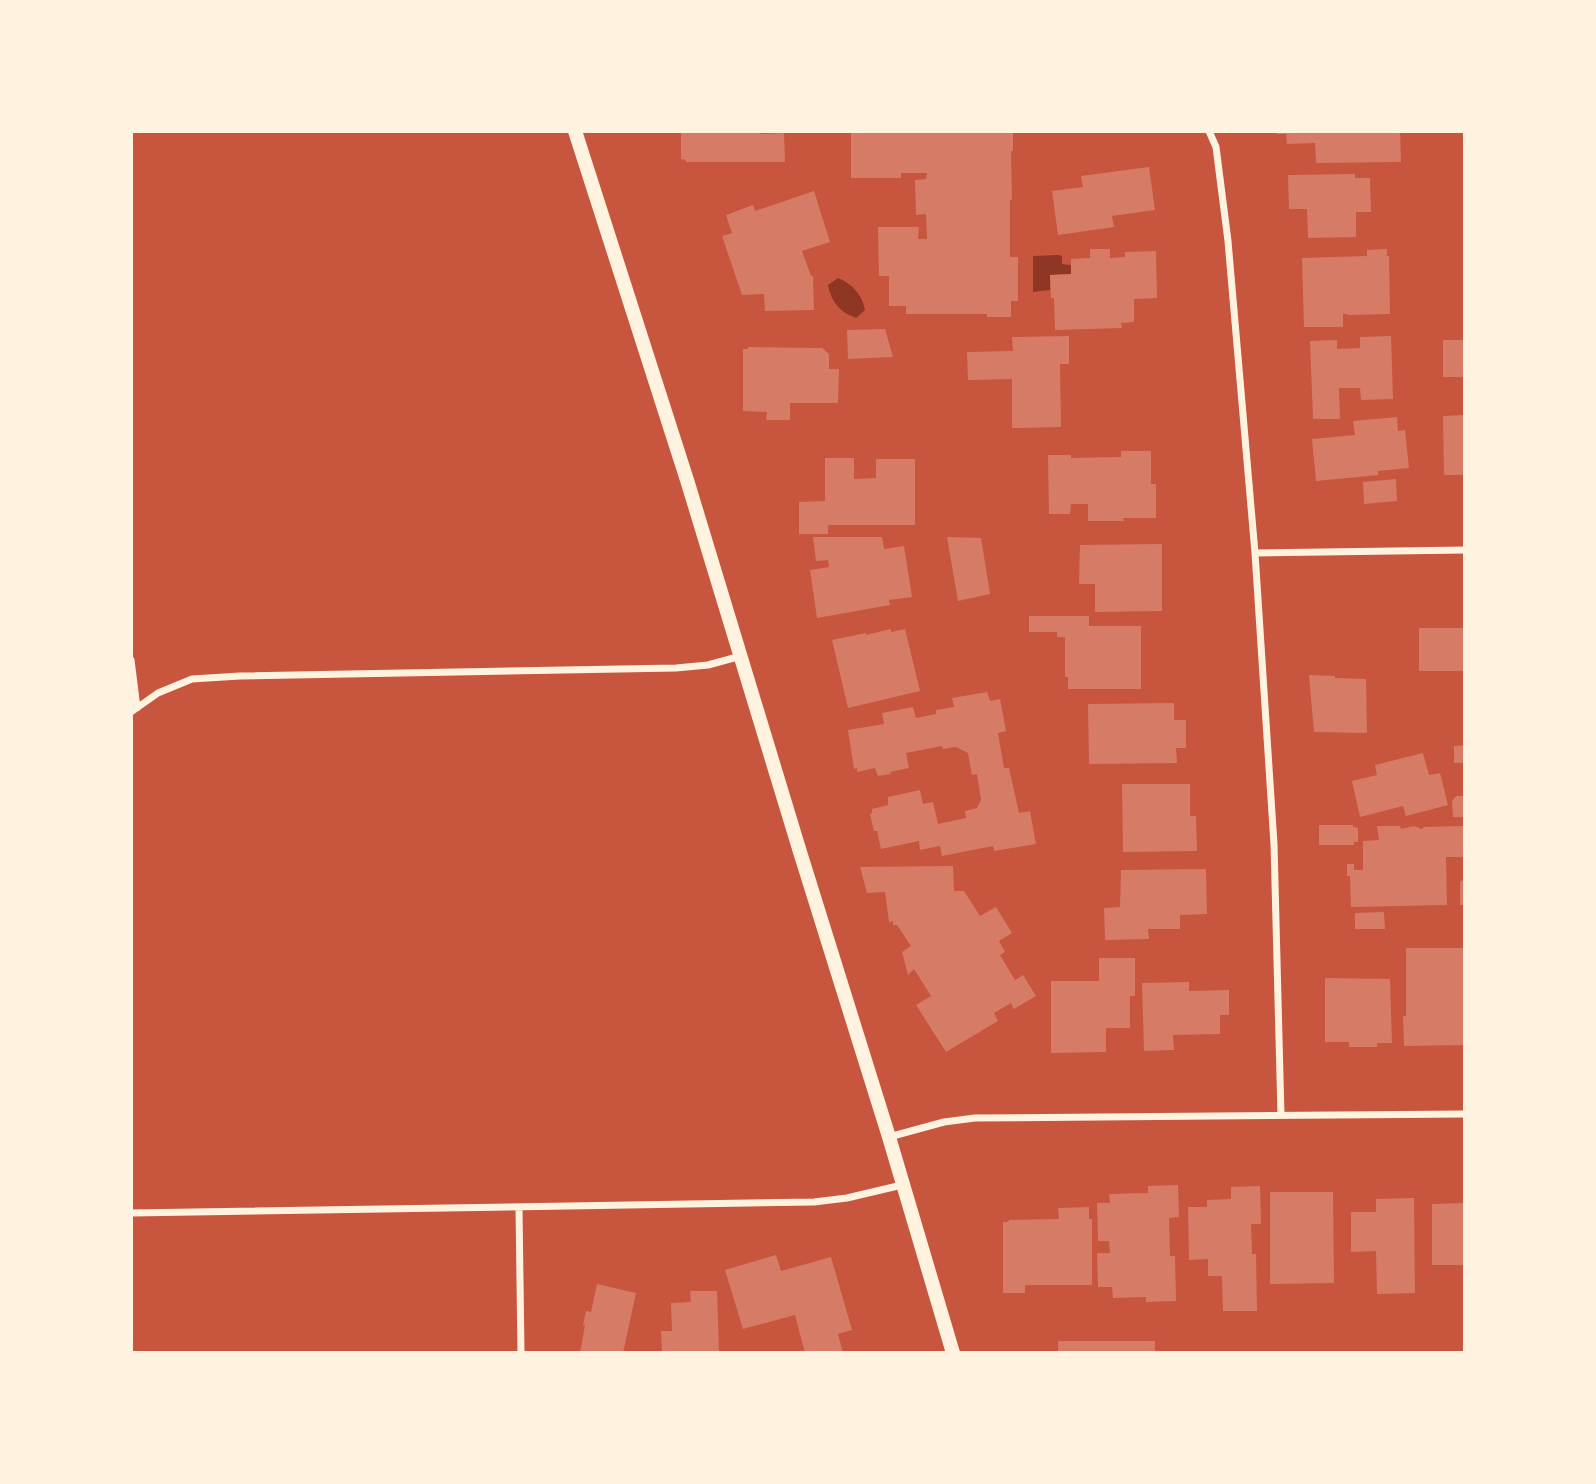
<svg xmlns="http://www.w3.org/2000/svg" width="1596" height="1484" font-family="'IBM Plex Sans',sans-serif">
<rect width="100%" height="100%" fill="#c8553d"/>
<!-- water -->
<path fill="#8f3625" d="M1059,255L1062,256V264L1071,265V274L1050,275V290L1033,292V256Z
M838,278C853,284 862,295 865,310L856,318C840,312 831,302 828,285Z"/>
<!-- building -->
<path fill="#d67c66" d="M681,131H760V134L784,133L785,162H686V160L681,159Z
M851,131H1013V151H1011L1012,200H1010V257H1018V301H1011V317H987V314H906V306H889V276H879L878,227H919L918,239H927L926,214L916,215L915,180L926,179L927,173H901V178H851Z
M1277,131H1309V133H1315V131H1400L1401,162L1316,163L1315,143L1287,144L1286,134H1277Z
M1149,167L1155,210L1112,216L1114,227L1058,235L1052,191L1083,187L1081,176Z
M1355,174V178H1370L1371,212H1356V237L1308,238L1307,209H1289L1288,175Z
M814,191L830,242L802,251L811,276H813L814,310L765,311L764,294L742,295L722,236L732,233L726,215L753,205L755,211Z
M1090,249H1110V258L1125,257V252L1156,251L1157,298L1134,299V322L1121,323L1122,328L1055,330L1054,298H1051L1050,275L1071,274V259L1090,258Z
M1387,249V256H1389L1390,314L1348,315L1347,314H1343V327H1304L1302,258L1367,256V250Z
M885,329L893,357L848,359L847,330Z
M1069,336V364H1060L1061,427L1012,428V379L968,380L967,352L1013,351L1012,337Z
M1391,336L1393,399L1361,400L1360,388H1339L1340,419H1313L1310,341L1337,340V349L1360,348V337Z
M1443,340H1465V377H1443Z
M748,347L822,348L829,354V369H839L838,403H790V420H766L767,412L743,411V349H748Z
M1465,415V475H1444L1443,416Z
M1397,417L1398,431L1405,430L1409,468L1378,471V475L1316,481L1312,439L1355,435L1353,421Z
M1121,451H1151V484H1156V518H1123L1124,521H1088V504H1071L1070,514H1049L1048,455H1071V458L1121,457Z
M825,458H854V479L876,478V459H915V525H828V534H799V502L825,501Z
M1396,479L1397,501L1364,504L1363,482Z
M813,537H882L884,549L904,546L912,597L889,600L890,605L817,618L810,570L829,567L828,560L816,561Z
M947,537L981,538L990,594L958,601Z
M1162,544V611L1095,612V584H1079L1080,545Z
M1029,616H1089V626H1141V689H1068V677H1065V637H1057V632H1029Z
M1419,628H1465V671H1419Z
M891,629V632L905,629L920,691L848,708L832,640L866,633V635Z
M1309,675L1335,676V678L1366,679L1367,733L1314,732Z
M987,692L990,701L1000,699L1006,731L998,733L1004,768H1009L1019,813L1030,811L1036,844L994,851L993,846L942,856L940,846L920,850L919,841L881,849L877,831H874L870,814L872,813V809L888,805V797L920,790L923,804L933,802L938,824L966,818L965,811L977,808L981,800L977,774L972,775L968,753L956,747L943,749L942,746L906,753L909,768L890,772L891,774L878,776L875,768L857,772V768L854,769L848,730L884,724L882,713L913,707L916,718L936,714V710L954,707L952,698Z
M1174,703V720H1186V748H1176L1177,763L1089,764L1088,704Z
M1465,745V763H1454V746Z
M1423,753L1429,775L1440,773L1448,805L1406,816L1403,806L1360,817L1352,781L1377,775L1375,765Z
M1122,784H1190V816H1196L1197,851L1123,852Z
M1456,796H1465V817H1453L1452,801Z
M1319,825H1353V827L1358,828V842H1354V845H1319Z
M1377,826H1400L1401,829L1414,826L1422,829L1424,827L1463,826L1464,857H1446L1447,905L1351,907L1350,876H1347V864H1354V870H1363V841L1379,840Z
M953,866L954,891H964L980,916L996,907L1012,933L999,941L1005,952L1000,955L1015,980L1023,975L1036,996L1014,1009L1011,1003L994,1013L998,1021L946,1052L916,1005L931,996L914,969L908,975L902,952L911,946L897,925H893V921L889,922L885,892L867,893L860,867Z
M1206,869L1207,914L1180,915V929H1148L1149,939L1105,940L1104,908L1120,907L1121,870Z
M1465,880V905H1460V881Z
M1384,912L1385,929H1355V913Z
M1406,948H1465L1464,1045L1404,1046L1403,1016H1406Z
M1099,958H1135V996H1130V1028H1106V1052L1051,1053V981H1099Z
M1325,978L1390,979L1392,1043H1377V1047H1349V1042H1325Z
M1189,982V991L1229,990V1015H1220V1034L1173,1035L1174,1050L1144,1051L1142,983Z
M1178,1185L1179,1217L1169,1218L1170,1256H1175L1176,1301L1146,1302V1297L1113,1298L1112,1287H1098L1097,1253H1110L1109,1241H1098L1097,1203H1110L1109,1194L1148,1193V1186Z
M1260,1186L1261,1224H1251L1252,1254H1256L1257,1311H1223L1222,1276H1208V1259L1189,1260L1188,1207H1207V1200L1231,1199V1187Z
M1270,1192H1333L1334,1283L1270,1284Z
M1414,1198L1415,1293L1377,1294L1376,1251L1351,1252V1212H1376V1199Z
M1465,1203V1265H1432V1204Z
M1089,1207V1219H1092V1285H1025V1293H1003V1222H1008L1009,1220L1059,1219L1058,1208Z
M776,1255L781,1271L831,1257L852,1330L838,1334L843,1353H805L795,1315L743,1329L725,1270Z
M597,1284L636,1293L623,1353H580L585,1325H583L586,1311L591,1312Z
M690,1291H717L719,1353H662L661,1331H672L671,1303L691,1302Z
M1058,1341H1155V1353H1058Z"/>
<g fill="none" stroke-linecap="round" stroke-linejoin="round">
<!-- minor -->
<path stroke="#fff3e0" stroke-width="7" d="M1209,131L1216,147L1228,241L1255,553L1274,844L1281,1115
M1255,553L1465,550
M131,660L137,708
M131,712L158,693L192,679L240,676L676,668L708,665L741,656
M889,1137L944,1122L975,1118L1465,1114
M519,1208L521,1353
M131,1213L814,1202L847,1198L902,1185"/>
<!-- secondary -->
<path stroke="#fff3e0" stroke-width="14" d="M575,131L687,480L800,852L889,1137L953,1353"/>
</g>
<!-- border -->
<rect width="1596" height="1484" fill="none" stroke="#fff3e0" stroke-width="266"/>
</svg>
